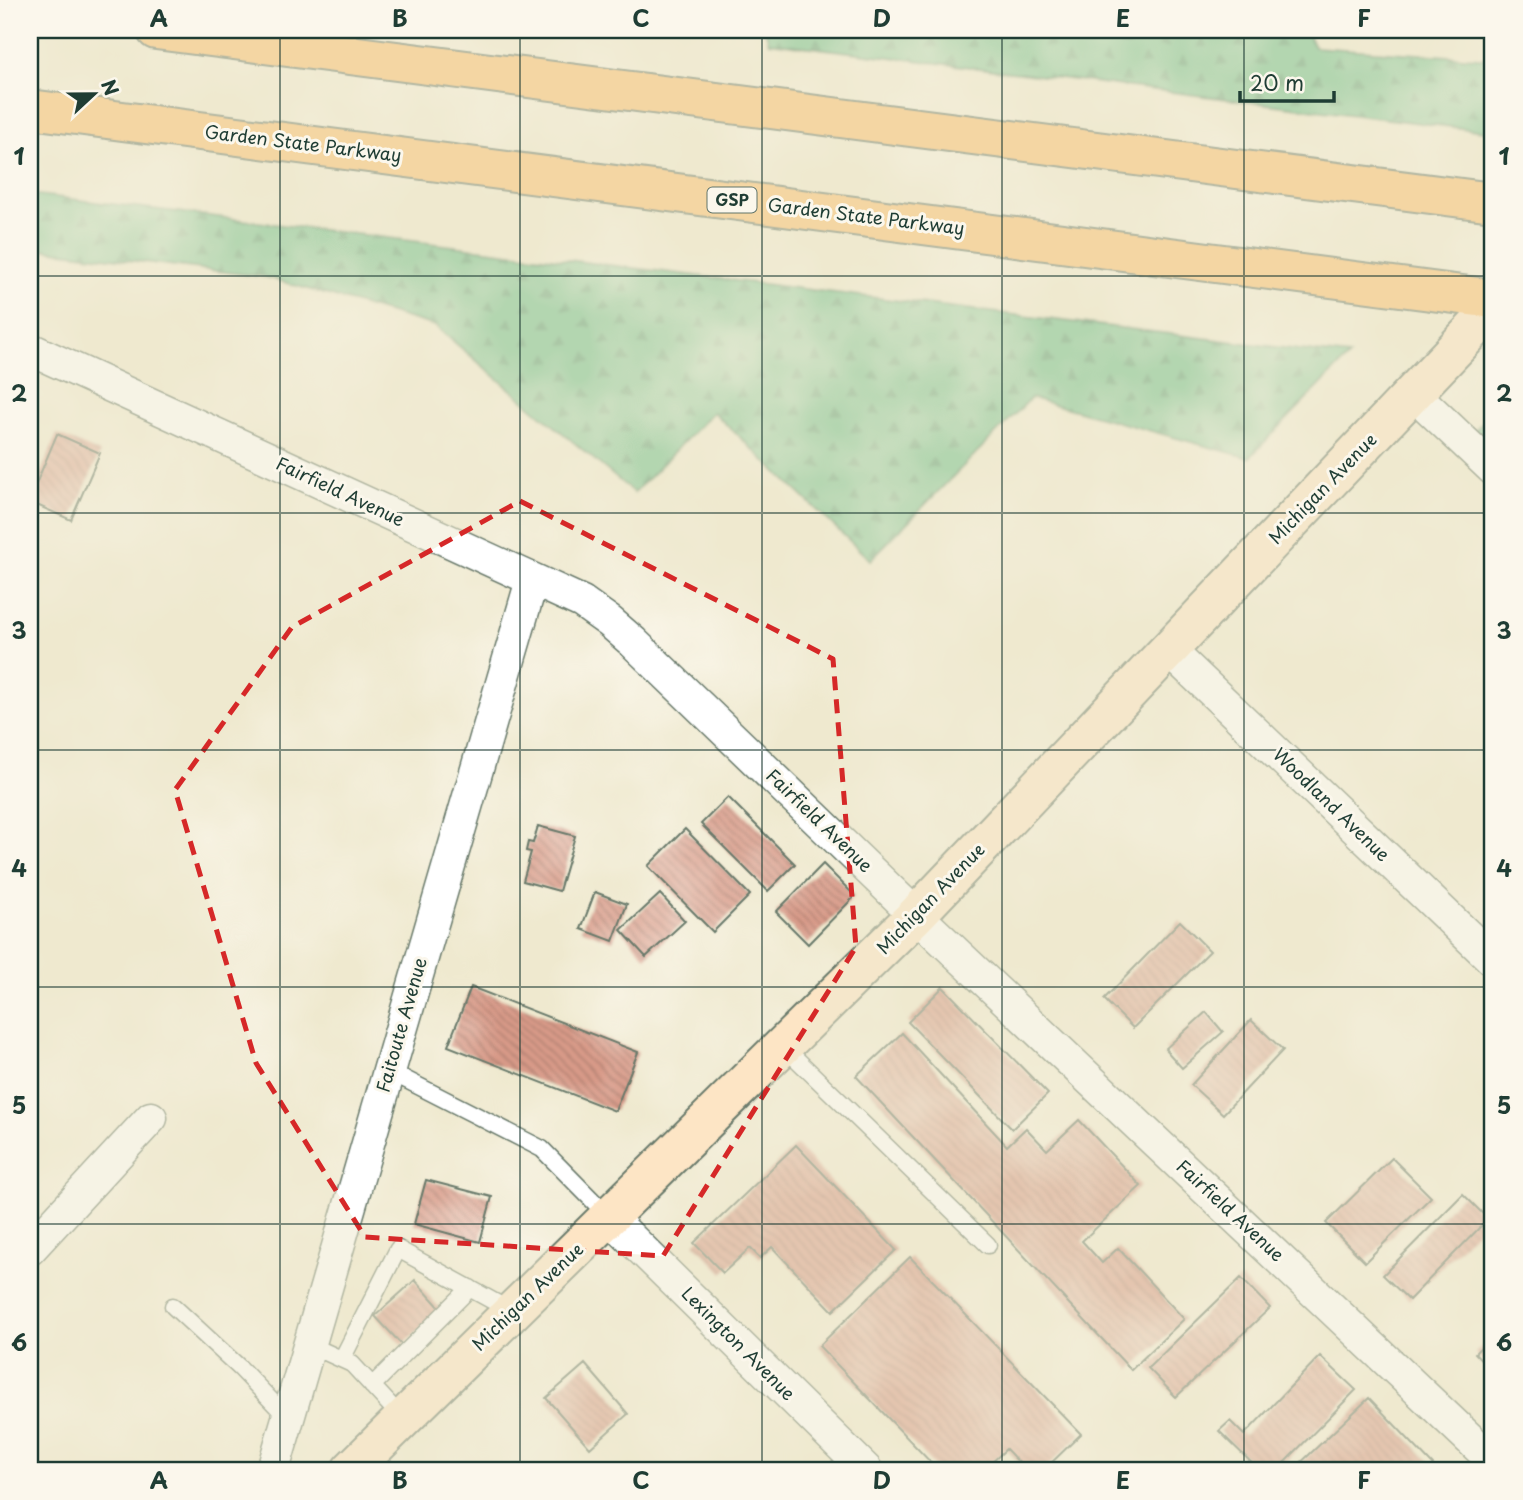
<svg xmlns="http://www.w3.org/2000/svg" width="1523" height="1500" font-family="'Playpen Sans',sans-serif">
<defs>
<pattern id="forest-firs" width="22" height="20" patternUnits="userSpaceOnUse" patternTransform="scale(1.75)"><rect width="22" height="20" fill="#6cbe8a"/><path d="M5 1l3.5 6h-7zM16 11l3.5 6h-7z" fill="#589c72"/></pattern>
<pattern id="building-back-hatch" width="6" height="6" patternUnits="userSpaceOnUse" patternTransform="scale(1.75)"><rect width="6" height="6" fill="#d89a88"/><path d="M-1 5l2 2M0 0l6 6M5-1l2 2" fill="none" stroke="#af7f70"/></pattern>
</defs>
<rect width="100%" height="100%" fill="#fbf7ec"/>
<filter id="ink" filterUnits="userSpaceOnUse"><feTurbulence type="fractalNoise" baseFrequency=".0143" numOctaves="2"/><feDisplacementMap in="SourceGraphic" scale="14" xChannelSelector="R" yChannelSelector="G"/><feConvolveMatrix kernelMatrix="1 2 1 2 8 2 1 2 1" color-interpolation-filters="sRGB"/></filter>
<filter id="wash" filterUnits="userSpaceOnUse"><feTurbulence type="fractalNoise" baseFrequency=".00686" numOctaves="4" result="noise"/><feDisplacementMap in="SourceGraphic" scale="28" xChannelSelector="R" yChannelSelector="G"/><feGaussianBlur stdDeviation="1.57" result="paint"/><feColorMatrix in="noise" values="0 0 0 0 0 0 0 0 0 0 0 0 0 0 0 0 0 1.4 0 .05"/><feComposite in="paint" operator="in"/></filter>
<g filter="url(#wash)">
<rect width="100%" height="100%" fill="#efe9cf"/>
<!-- forest -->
<path fill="url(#forest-firs)" stroke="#467e5f" stroke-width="2" d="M765,30H1306L1314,47L1493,59V132L769,42Z
M30,194L1349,356L1249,458L1031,398L870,560L713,412L634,493L435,326L266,277L30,248Z
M1493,411V482L1457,449Z"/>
<g id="blocks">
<!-- building -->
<path fill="url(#building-back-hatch)" d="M57,434L100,453L71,520L30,502V498Z
M728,797L795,864L768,891L701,824Z
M538,826L575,836L559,891L523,881L531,852L526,851L528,842L533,843Z
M685,829L750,895L713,932L648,866Z
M823,864L855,896L808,944L776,912Z
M595,892L627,904L613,941L581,929Z
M660,894L685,921L646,957L621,930Z
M1180,921L1210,951L1133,1028L1104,999Z
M471,987L638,1052L615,1111L448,1046Z
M943,987L1048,1094L1012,1129L908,1022Z
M1206,1012L1223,1032L1182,1068L1165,1049Z
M1251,1020L1283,1050L1223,1114L1191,1085Z
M902,1033L1007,1146L1026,1128L1047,1150L1079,1120L1141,1186L1082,1241L1102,1263L1118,1248L1184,1319L1131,1370L856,1076Z
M796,1145L896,1250L833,1311L772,1247L760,1258L750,1248L723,1273L694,1243Z
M1392,1158L1431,1197L1365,1262L1326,1223Z
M426,1180L492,1197L480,1242L414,1224Z
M1463,1194L1488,1219L1409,1300L1383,1275Z
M910,1257L1081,1434L1044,1470H1026L1006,1449L984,1470H938L819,1346Z
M1241,1278L1270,1308L1176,1397L1148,1368Z
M415,1280L441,1309L402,1345L375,1316Z
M1493,1335V1372L1475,1353Z
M1320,1356L1356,1390L1277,1470H1259L1219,1431L1230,1421L1244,1435Z
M585,1364L628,1414L590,1448L546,1398Z
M1369,1398L1433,1465L1428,1470H1293Z"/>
</g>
</g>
<g filter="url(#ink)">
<use href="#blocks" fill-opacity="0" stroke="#68796a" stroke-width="2"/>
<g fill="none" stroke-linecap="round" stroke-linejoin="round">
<defs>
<path id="lane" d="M783,1046L988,1245
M389,1071L542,1149L609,1217
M173,1306L240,1368L288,1418
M310,1345L352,1364L403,1419
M342,1359L398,1249L513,1312
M372,1386L470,1288"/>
<path id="street" d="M30,349L582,602L610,622L633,642L916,915L1493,1461
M1414,394L1493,469
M1169,650L1493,960
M609,1217L866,1470
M30,1249L151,1118
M273,1470L532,580"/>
<path id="secondary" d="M351,1470L916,915L1493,309"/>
<path id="highway" d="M156,30L1493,202
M30,109L1493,299"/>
</defs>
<!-- lane casing -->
<use href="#lane" stroke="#68796a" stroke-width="19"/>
<!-- street casing -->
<use href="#street" stroke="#68796a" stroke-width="35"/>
<!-- secondary casing -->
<use href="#secondary" stroke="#68796a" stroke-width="42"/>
<!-- highway casing -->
<use href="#highway" stroke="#68796a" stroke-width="42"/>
<!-- lane -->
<use href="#lane" stroke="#fff" stroke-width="16"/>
<!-- street -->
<use href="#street" stroke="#fff" stroke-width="32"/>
<!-- secondary -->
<use href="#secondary" stroke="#fde5c5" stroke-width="38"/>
<!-- highway -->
<use href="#highway" stroke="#fbbe6e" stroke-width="38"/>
</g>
</g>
<!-- marked area -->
<path d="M0 0H1523V1500H0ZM520,501L833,659L856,947L663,1256L365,1237L256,1063L175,790L292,627Z" fill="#efe9cf" fill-opacity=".55" fill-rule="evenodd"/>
<path fill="none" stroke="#d62828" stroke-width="5" stroke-dasharray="14 9" stroke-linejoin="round" d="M520,501L833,659L856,947L663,1256L365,1237L256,1063L175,790L292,627Z"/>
<!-- grid -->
<path fill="none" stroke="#1f3d34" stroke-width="2" stroke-opacity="0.55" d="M280,30V1470M520,30V1470M762,30V1470M1002,30V1470M1244,30V1470M30,276H1493M30,513H1493M30,750H1493M30,987H1493M30,1224H1493"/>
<g text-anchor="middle" stroke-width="6" stroke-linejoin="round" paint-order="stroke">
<!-- shield labels -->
<rect fill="#fbf7ec" stroke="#61756b" stroke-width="2" x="707.5" y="187.5" width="49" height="25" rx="5"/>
<g font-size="16" font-weight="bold" fill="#1f3d34">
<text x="732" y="206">GSP</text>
</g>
<!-- street labels -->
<g font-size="18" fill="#1f3d34" stroke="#fbf7ec">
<text transform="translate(303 144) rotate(7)" y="6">Garden State Parkway</text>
<text transform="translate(866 217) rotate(7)" y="6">Garden State Parkway</text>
<text transform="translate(1323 489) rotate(-46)" y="6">Michigan Avenue</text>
<text transform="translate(340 492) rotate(25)" y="6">Fairfield Avenue</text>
<text transform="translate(1331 805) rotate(44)" y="6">Woodland Avenue</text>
<text transform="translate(819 821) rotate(44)" y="6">Fairfield Avenue</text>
<text transform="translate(931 899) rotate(-46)" y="6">Michigan Avenue</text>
<text transform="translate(402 1025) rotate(-74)" y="6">Faitoute Avenue</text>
<text transform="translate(1230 1211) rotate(43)" y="6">Fairfield Avenue</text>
<text transform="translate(528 1297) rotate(-44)" y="6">Michigan Avenue</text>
<text transform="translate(738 1344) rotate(45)" y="6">Lexington Avenue</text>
</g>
</g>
<!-- margin -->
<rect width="1523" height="1500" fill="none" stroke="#fbf7ec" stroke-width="77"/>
<!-- north arrow -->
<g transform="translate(94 94) rotate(68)" stroke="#fbf7ec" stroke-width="5" paint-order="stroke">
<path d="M0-5L12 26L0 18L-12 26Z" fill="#1f3d34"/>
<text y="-10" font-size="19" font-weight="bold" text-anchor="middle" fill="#1f3d34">N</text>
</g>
<!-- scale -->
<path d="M1240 91v10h94v-10" fill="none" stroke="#1f3d34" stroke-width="3.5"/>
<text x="1250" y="91" font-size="21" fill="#1f3d34" stroke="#fbf7ec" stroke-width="5" paint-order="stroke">20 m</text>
<rect x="38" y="38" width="1446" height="1424" fill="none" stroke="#1f3d34" stroke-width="2.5"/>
<g font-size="23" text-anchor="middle" font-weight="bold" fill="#1f3d34">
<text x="159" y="27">A</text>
<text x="400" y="27">B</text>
<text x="641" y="27">C</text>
<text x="882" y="27">D</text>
<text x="1123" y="27">E</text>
<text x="1364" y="27">F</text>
<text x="19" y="165">1</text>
<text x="1504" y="165">1</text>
<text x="19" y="402">2</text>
<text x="1504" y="402">2</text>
<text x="19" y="639">3</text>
<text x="1504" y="639">3</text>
<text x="19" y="877">4</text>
<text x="1504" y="877">4</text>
<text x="19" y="1114">5</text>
<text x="1504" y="1114">5</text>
<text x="19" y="1351">6</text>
<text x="1504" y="1351">6</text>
<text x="159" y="1489">A</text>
<text x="400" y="1489">B</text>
<text x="641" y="1489">C</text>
<text x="882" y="1489">D</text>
<text x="1123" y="1489">E</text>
<text x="1364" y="1489">F</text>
</g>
</svg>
